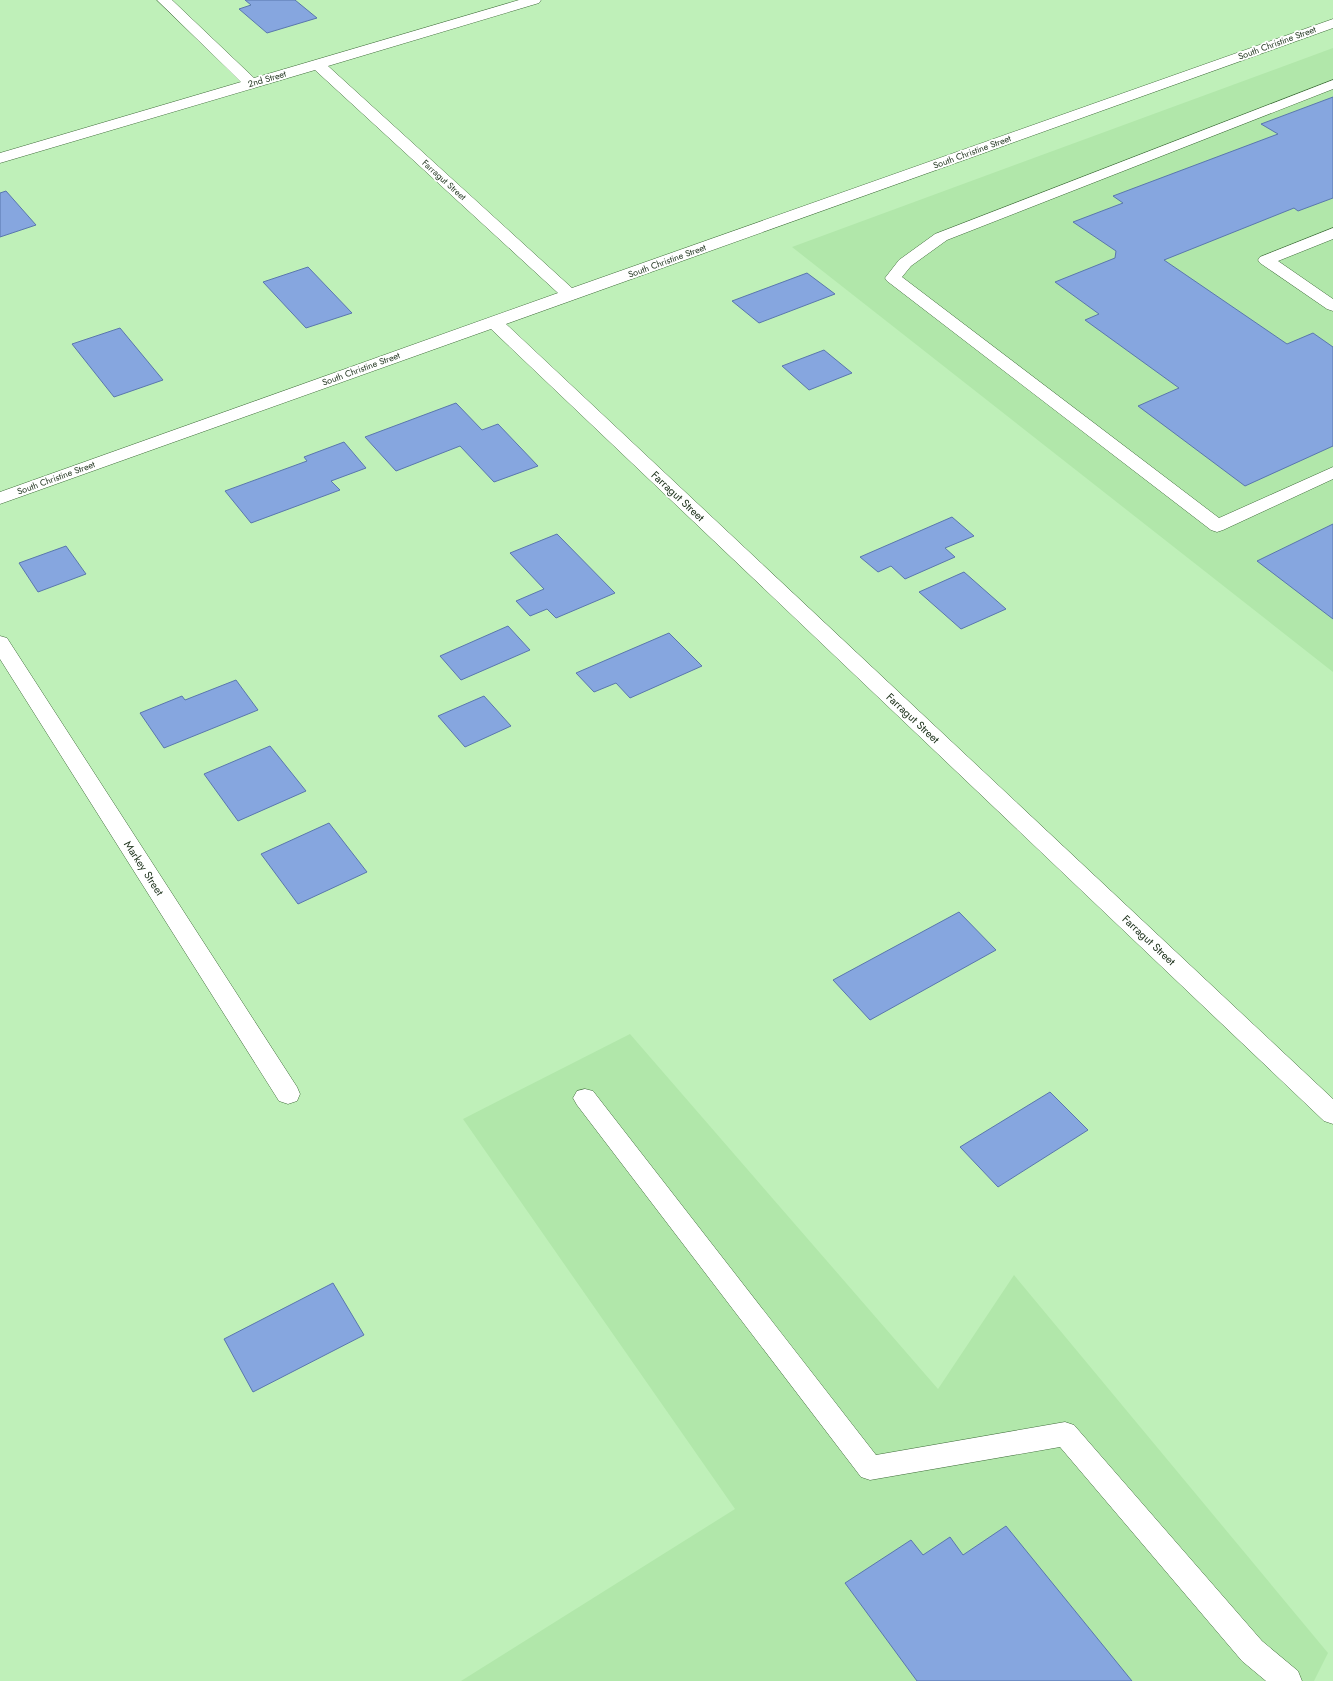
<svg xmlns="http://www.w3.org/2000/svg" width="1333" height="1681" font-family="Jost,sans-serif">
<rect width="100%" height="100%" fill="#bff0b9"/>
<!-- built -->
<path fill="#b1e7aa" d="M1333,48V672L792,247Z
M630,1034L938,1389L1014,1275L1328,1653L1314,1681H461L735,1509L463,1119Z"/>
<!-- building -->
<path fill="#86a6df" stroke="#5977ad" d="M245,0H295L317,18L267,33L239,9L251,5Z
M1333,97V198L1298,211L1294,208L1164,260L1287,344L1313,333L1333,347V446L1245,486L1138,406L1179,388L1085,320L1099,314L1055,282L1115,258L1116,251L1073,222L1123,203L1113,196L1278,134L1261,124Z
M6,191L36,225L0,237V193Z
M308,267L352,313L306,328L263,282Z
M807,273L835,294L759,323L732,301Z
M120,328L163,380L114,397L72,344Z
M824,350L852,373L809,390L782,366Z
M456,403L482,430L498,424L538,466L494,482L460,446L396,471L365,437Z
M344,442L366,468L331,481L340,490L251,523L225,491L307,461L304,457Z
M952,517L974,536L945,548L955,557L905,579L891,566L878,572L860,557Z
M1333,524V619L1257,561Z
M557,534L615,593L556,618L547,609L530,616L516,601L544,589L510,553Z
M66,546L86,574L38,592L19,563Z
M964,572L1006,609L961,629L919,592Z
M508,626L530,650L461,680L440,656Z
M669,633L702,666L630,698L616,683L594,692L576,673Z
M236,680L258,710L164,748L140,713L182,696L185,700Z
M484,696L511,726L465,747L438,716Z
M270,746L306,791L238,821L204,774Z
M329,823L367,872L298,904L261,854Z
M959,912L996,950L870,1020L833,980Z
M1050,1092L1088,1130L998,1187L960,1147Z
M333,1283L364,1335L253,1392L224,1339Z
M1006,1526L1132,1681H917L845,1583L911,1540L923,1555L950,1537L963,1555Z"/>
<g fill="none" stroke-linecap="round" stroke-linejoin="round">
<defs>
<path id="lane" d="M1333,80V89L947,240L911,266L902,277L1219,518L1333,467V479L1223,530L1217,532L1211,530L887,281L885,278L899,260L935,234Z
M1333,228V239L1278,261L1333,299V311L1327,309L1260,263L1258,260L1260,257Z
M585,1089L593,1091L876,1455L1065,1422L1074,1425L1262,1641L1298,1671L1302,1681H1266L1242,1661L1060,1447L870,1480L861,1477L577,1105L573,1098L577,1091Z"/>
<path id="street" d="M157,0H172L254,78L519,0H541L539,3L328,66L572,288L1333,19V28L506,324L1333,1099V1124L1324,1121L491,329L0,504V492L558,293L315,70L0,163V153L241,82Z
M0,636L7,638L297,1087L300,1094L297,1101L288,1104L279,1101L0,659Z"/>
</defs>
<!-- lane casing -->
<use href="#lane" stroke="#406c3b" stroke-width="1"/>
<!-- street casing -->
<use href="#street" stroke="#406c3b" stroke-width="1"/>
<!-- lane -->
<use href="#lane" fill="#fff" fill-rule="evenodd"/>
<!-- street -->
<use href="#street" fill="#fff" fill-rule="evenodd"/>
</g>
<g text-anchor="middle" stroke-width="3.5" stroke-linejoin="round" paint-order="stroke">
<!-- far-street labels -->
<g font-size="9" fill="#243822" stroke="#fff">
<text transform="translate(1277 43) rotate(-20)" y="3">South Christine Street</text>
<text transform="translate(267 79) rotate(-16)" y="3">2nd Street</text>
<text transform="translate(972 152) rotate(-20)" y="3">South Christine Street</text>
<text transform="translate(444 180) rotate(42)" y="3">Farragut Street</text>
<text transform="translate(667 261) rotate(-20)" y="3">South Christine Street</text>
<text transform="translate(361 369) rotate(-20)" y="3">South Christine Street</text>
<text transform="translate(56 478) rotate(-20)" y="3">South Christine Street</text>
</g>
<!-- street labels -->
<g font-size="11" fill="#243822" stroke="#fff">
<text transform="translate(678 496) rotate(43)" y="4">Farragut Street</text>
<text transform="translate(913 718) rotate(43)" y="4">Farragut Street</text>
<text transform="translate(144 868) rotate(57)" y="4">Markey Street</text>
<text transform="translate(1149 940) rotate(43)" y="4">Farragut Street</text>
</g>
</g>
</svg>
